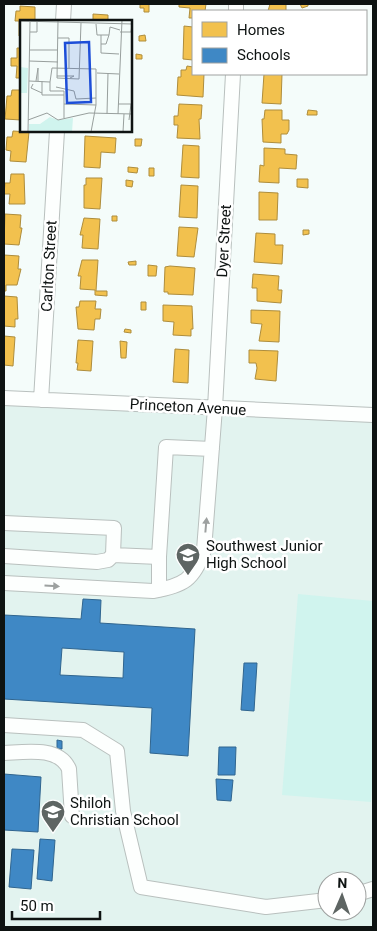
<svg xmlns="http://www.w3.org/2000/svg" width="377" height="931" font-family="Roboto,sans-serif">
<rect width="100%" height="100%" fill="#f4fcfa"/>
<!-- built -->
<path fill="#e2f3ef" fill-rule="evenodd" d="M4,404L373,420V927H4ZM327,881H357V911H327Z"/>
<!-- green -->
<path fill="#d0f4ee" d="M298,594L373,601V776L371,802L282,795Z"/>
<!-- homes -->
<path fill="#f2c14e" stroke="#ae8d3c" d="M140,4H149V12H144V8H140Z
M179,4H206L205,11H193V18H189L190,8L179,7Z
M286,4V11H268L270,4Z
M300,4H308V6L302,8Z
M20,6L35,7V21H21V36H19V21H15L16,11H20Z
M93,14L108,15V20L118,21H93Z
M184,26L193,27V60L183,59Z
M145,35L146,41H139V36Z
M17,48H21V78H16L17,66H11V58H17Z
M136,54L142,55V59H136Z
M187,66L193,67V74H204L203,97L177,95L178,77H181V70H186Z
M264,74H282L281,104L262,103Z
M12,90H21V120L5,119L7,96H11Z
M179,104L202,105L201,119H199L200,139L177,138L178,125H174V116H178Z
M265,110H282V120H289V130L287,134H281V143L263,142L262,119H264Z
M308,110L317,111V115H307Z
M13,131L29,132L26,162L10,161L11,151L6,150L7,137H12Z
M85,136L116,138L115,153L101,152L100,168L84,167Z
M135,139H142L141,146H135Z
M183,145L199,146V178L181,177Z
M264,148L285,149V154L297,155L296,169L279,168V183L259,182L260,165L264,166Z
M128,167L138,168L137,173L128,172Z
M149,168H154V176H149Z
M11,174H24L25,204H9L10,194H4L5,183H10Z
M86,178H102L100,209L84,208V185H86Z
M297,179H308V188L297,187Z
M126,180L133,181L132,187L126,186Z
M181,185L198,186L197,218L179,217Z
M259,192L278,193L277,220H259Z
M5,214L21,215L20,228H22L19,245L4,244Z
M112,216H117V221H112Z
M84,218L100,219L98,249L82,248L83,235H80Z
M179,227L198,228L194,257L177,256Z
M303,230H309V234L303,235Z
M256,233L275,234V245H283L282,264L254,262Z
M4,255L19,256L18,269H21L17,285H6V291H4Z
M82,260H98L96,291H107V296L95,295V290L80,289L81,276H78Z
M136,261V265H129L128,262Z
M148,265L157,266L156,276H148Z
M170,266L195,268L193,295L168,294V292H164L165,267Z
M253,274L279,276L278,290H282L281,303L257,301V288H252Z
M4,296L17,297L18,319H15V327L4,326Z
M80,301H96L95,309H101L100,319H95L94,330L78,329L76,307H79Z
M141,302H146V310H141Z
M163,305L192,306L193,329H191V336L173,335L174,322L163,321Z
M251,310L280,311L279,342L259,341L262,324L251,323Z
M125,329L131,330V333L124,332Z
M4,336L15,337L13,366L4,365Z
M78,340L93,341L91,371L77,370L78,363H76Z
M120,341L127,342L126,358H121Z
M175,349L189,350L188,383L173,382Z
M249,350L278,351L276,381L255,379L257,368L256,363H249Z"/>
<!-- schools -->
<path fill="#3f88c5" stroke="#30658f" fill-rule="evenodd" d="M83,599L101,600L100,623L195,629L188,756L150,753L152,708L4,699V615L81,619ZM62,648L124,652L123,678L60,675Z
M244,663H257L254,711L241,710Z
M57,740L62,741V749H57Z
M219,747H236L235,775H218Z
M4,774L41,777L38,832L4,830Z
M216,779L233,780L231,801L217,800Z
M40,839L55,840L52,881L37,879Z
M12,849L34,850L31,889L9,887Z"/>
<g fill="none" stroke-linecap="round" stroke-linejoin="round">
<defs>
<path id="minor" d="M236,11V4
M63,21L64,4
M4,398L373,415
M41,400L57,131
M4,523L114,528L113,555L108,560L97,562L4,556
M113,555L159,557V590
M159,557L166,447L212,449
M4,583L153,591C183,586 194,580 204,550L215,408L233,74
M4,725L83,730L117,751L123,811L141,887L266,907L327,900
M4,753C25,752 59,746 69,769L72,816
M357,894L373,889"/>
</defs>
<!-- minor casing -->
<use href="#minor" stroke="#b9c0be" stroke-width="16"/>
<!-- minor -->
<use href="#minor" stroke="#fdfffe" stroke-width="14"/>
</g>
<!-- one-way arrows -->
<defs><path id="oneway-solid" d="M-6-.8H1V-3.2L6.5 0L1 3.2V.8H-6Z" transform="scale(1.25)"/></defs>
<g fill="#9da1a0">
<use href="#oneway-solid" transform="translate(206 525) rotate(-85)"/>
<use href="#oneway-solid" transform="translate(52 586) rotate(3)"/>
</g>
<!-- icons -->
<defs>
<symbol id="school-pin" viewBox="-11 -11 22 30"><path d="M0 17L-7.5 6A9.5 9.5 0 1 1 7.5 6Z" fill="#5e6563" stroke="#fff"/><path d="M0-5L7-2L0 1L-7-2ZM-4 1L0 2.5L4 1V4Q0 6-4 4Z" fill="#fff"/></symbol>
</defs>
<g fill-rule="evenodd">
<use href="#school-pin" x="174" y="541" width="28" height="38"/>
<use href="#school-pin" x="39" y="798" width="28" height="38"/>
</g>
<g text-anchor="middle" stroke-width="5" stroke-linejoin="round" paint-order="stroke">
<!-- street labels -->
<g font-size="15" fill="#0e1312" stroke="#fff">
<text transform="translate(224 241) rotate(-87)" y="5">Dyer Street</text>
<text transform="translate(49 266) rotate(-87)" y="5">Carlton Street</text>
<text transform="translate(188 407) rotate(3)" y="5">Princeton Avenue</text>
</g>
<!-- poi labels -->
<g font-size="15" fill="#0e1312" stroke="#fff" text-anchor="start">
<text x="206" y="551">Southwest Junior<tspan x="206" dy="17">High School</tspan></text>
<text x="70" y="808">Shiloh<tspan x="70" dy="17">Christian School</tspan></text>
</g>
</g>
<!-- overview -->
<g transform="translate(20 20)">
<rect width="112" height="112" fill="#f4fcfa"/>
<path d="M0,47L8,48L7,73H0ZM30,97L38,100L53,98L52,112H9V104H20Z" fill="#d0f4ee"/>
<path fill="none" stroke="#989f9d" stroke-width="1" d="M0,1L113,4M76,4L77,15H89L90,7L100,10M10,12H17V2M100,12H111L112,4M81,15V24H86L89,15M38,18H49V48M81,24V33L99,34M10,30H38M9,41L38,42M77,53L99,54M37,56H54L50,58M37,58L59,59L61,3M37,58L38,1M9,61L30,62V71H44V98M16,61L18,48V61M22,61V75H44M30,62L32,48L76,49V85L71,112M13,64L11,68L22,73M36,67L54,71L56,79L76,78M44,84L76,85M98,84H111L109,100M87,94L88,53M98,94L102,0M8,100L27,93L38,100L69,93L113,94M8,112L10,2M103,112L104,94"/>
<path fill="#1d4ed8" fill-opacity="0.15" stroke="#1d4ed8" stroke-width="2.5" d="M69,22L71,82L47,83L45,23Z"/>
<rect width="112" height="112" fill="none" stroke="#0e1312" stroke-width="2.5"/>
</g>
<!-- border -->
<rect width="377" height="931" fill="none" stroke="#0e1312" stroke-width="10"/>
<!-- legend -->
<rect x="192" y="10" width="175" height="65" fill="#ffffff" stroke="#9fa1a0"/>
<rect x="202" y="22" width="25" height="15" fill="#f2c14e" stroke="#9fa1a0"/>
<text x="237" y="35" font-size="15" fill="#0e1312">Homes</text>
<rect x="202" y="48" width="25" height="15" fill="#3f88c5" stroke="#9fa1a0"/>
<text x="237" y="60" font-size="15" fill="#0e1312">Schools</text>
<!-- north arrow -->
<g transform="translate(342 896) rotate(2)"><circle r="24" fill="#ffffff" stroke="#9fa1a0"/>
<path d="M0-4L9 19L0 12L-9 19Z" fill="#5e6563"/>
<text y="-8" font-size="14" font-weight="bold" text-anchor="middle" fill="#0e1312">N</text>
</g>
<!-- scale -->
<path d="M12 911v8h88v-8" fill="none" stroke="#0e1312" stroke-width="2.5"/>
<text x="20" y="911" font-size="15" fill="#0e1312" stroke="#ffffff" stroke-width="4" paint-order="stroke">50 m</text>
</svg>
